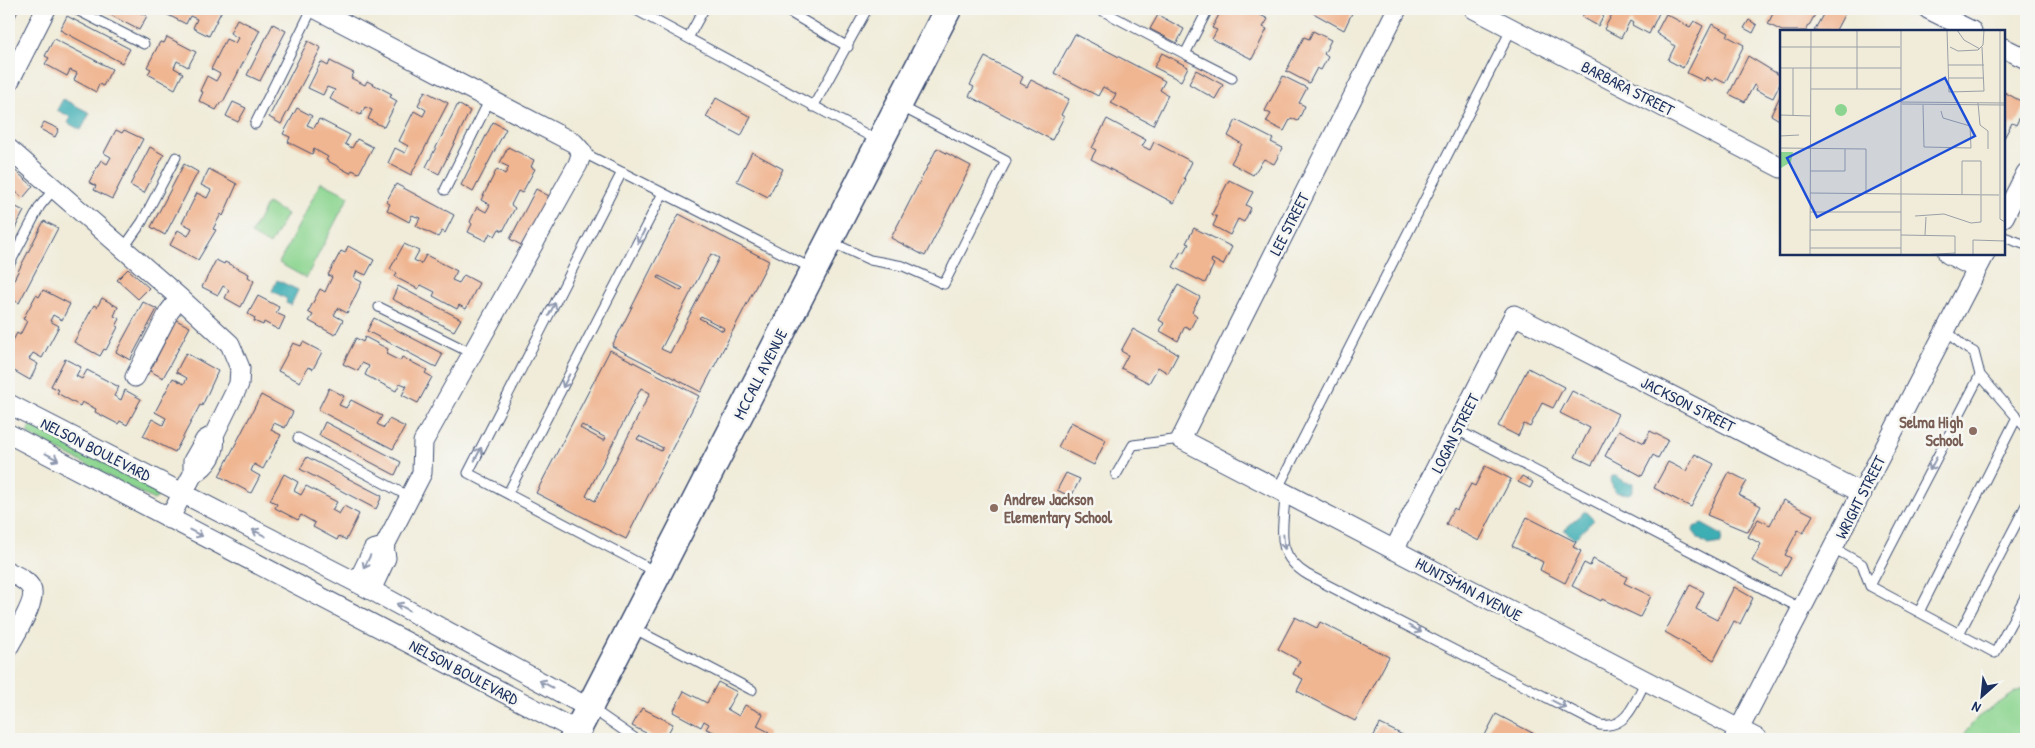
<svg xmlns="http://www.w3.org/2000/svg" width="2035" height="748" font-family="'Patrick Hand',sans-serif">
<rect width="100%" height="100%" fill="#f6f6f2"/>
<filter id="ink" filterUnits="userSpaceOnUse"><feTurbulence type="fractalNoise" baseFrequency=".02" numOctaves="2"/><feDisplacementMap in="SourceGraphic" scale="10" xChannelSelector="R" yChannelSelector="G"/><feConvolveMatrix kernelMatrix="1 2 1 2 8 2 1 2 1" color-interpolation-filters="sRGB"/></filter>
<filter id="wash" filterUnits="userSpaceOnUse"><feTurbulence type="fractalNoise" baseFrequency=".0096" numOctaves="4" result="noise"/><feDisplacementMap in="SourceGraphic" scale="20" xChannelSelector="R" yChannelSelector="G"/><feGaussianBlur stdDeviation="1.12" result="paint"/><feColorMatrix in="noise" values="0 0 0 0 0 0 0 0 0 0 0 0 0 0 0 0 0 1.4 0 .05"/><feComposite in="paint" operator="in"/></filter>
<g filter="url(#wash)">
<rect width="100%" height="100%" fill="#f0ecd9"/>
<!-- green -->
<path fill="#8cd590" stroke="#548277" d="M321,182L349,196L306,278L279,263Z
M267,203L287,214L270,245L251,234Z
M32,426L157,489L158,497L154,500L28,434V429Z
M2026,688V739H1960L1978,717L2016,692Z"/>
<!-- water -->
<path fill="#3caeb4" stroke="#2c6e89" d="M63,99L90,113L81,130L68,123L71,117L57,110Z
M277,280L298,290L291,305L286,303L287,299L272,291Z
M1612,476H1617L1625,482L1633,483V491L1629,494L1615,492L1610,481Z
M1585,511L1594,520L1574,539L1564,530Z
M1702,524L1722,535L1721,543L1708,545L1699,539L1693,531L1694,527Z"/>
<g id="blocks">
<!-- building -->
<path fill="#f0b591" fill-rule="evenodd" d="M9,9H19L9,29Z
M99,9H133L147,16L139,30Z
M156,9H220L222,10L209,36L193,28L197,19L190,16L186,24Z
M1222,9H1249L1268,19L1263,27L1267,29L1252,59L1212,39L1217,30L1212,28Z
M1306,9H1344L1352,13L1344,30Z
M1586,9H1607L1598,26L1582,17Z
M1615,9H1651L1659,13L1649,34L1632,25L1633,23L1630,21L1621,38L1604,29Z
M1775,9H1818L1806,31H1782L1768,24Z
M1826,9H1837L1845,13L1836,30L1839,31H1814Z
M1666,14L1690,27L1694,21L1703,26L1683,68L1668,60L1675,46L1656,33Z
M1158,15L1184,29L1177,43L1150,29Z
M67,16L130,49L122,63L60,30Z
M237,19L260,30L223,102H221L216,110L199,101L203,92L200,91L207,76L216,81L220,74L211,69L226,39L235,43L238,38L230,33Z
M1749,20L1757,25L1753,33L1744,28Z
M273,24L286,31L260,81L247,75Z
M1712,24L1729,33L1727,36L1744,45L1725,83L1715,78L1713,81L1706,77L1704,81L1687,73Z
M1313,31L1331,40L1324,54L1328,57L1321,70L1317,68L1309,83L1286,71L1304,37L1309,39Z
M1075,34L1165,81L1160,90L1168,95L1153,125L1111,103L1116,94L1103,87L1098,96L1054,73Z
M167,37L196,52L188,67L177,61L174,68L183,73L175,89L148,74L151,69L147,67L160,42L164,43Z
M54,39L112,69L103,86L99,84L96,92L74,80L77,73L70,70L67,76L45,64L49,58L45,56Z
M308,41L321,48L281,124L269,117Z
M1162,53L1188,67L1181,81L1154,67Z
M1748,56L1781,76V82L1773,98L1756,90L1757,87L1754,85L1745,102L1729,94Z
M985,57L1023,77L1020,83L1027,87L1031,80L1069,99L1061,115L1064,117L1052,140L969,96L974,87L970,85Z
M330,61L354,73L351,78L365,85L367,81L392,94L390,97L397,101L384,127L368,119L372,110L365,107L361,115L330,99L335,90L327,87L323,95L308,88L321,62L328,66Z
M1196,70L1223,85L1215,99L1189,84Z
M1283,76L1307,88L1299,103L1305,106L1298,121L1291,118L1284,131L1266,122L1271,114L1265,111Z
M425,91L448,103L411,175L388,163L395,148L405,153L408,146L399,141L414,111L423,116L426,110L418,105Z
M2004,92L2026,104L2016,125L2012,123L2004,138Z
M1781,94V121L1771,115Z
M716,98L751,117L741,136L706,117Z
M233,102L246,108L238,122L226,116Z
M458,104L470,111L439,174L426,167Z
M297,108L312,116L307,125L314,128L319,119L350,135L345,144L352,148L357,139L373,147L359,173L352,170L350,173L326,160L328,157L314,149L312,154L288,142L290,137L283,134Z
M1107,119L1146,140L1142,146L1150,150L1154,142L1192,162L1184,178L1186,180L1174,203L1091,159L1096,150L1092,148Z
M1236,120L1273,139L1271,142L1283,148L1274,164L1264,159L1253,175L1231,163L1242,144L1228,136Z
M44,122L59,129L55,137L40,129Z
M493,122L506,129L473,192L461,185Z
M116,130L122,133L124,130L143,139L112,199L94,190L96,186L89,182L101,160L107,164L111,157L104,153Z
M150,147L164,155L144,193L130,185Z
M508,147L534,160L531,167L535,169L522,193L518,191L511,205L515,208L503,231L499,229L495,236L490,233L486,241L468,232L472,224L470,222L477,207L486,212L490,205L481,200L497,169L505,174L509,167L500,163Z
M937,148L971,166L925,256L891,238Z
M752,152L783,169L768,197L737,181Z
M184,164L198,172L165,235L151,227Z
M12,168L33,186L23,198L9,186V172Z
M209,169L237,184L223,216L221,214L213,229L216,230L198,260L170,245L178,230L188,236L192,228L182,223L197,193L207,198L211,190L201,185Z
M1229,180L1253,192L1246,205L1251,208L1244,222L1238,219L1230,235L1213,226L1217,217L1212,214Z
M396,184L454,215L445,233L442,231L438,237L416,226L420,218L412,215L409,222L387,210L390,204L386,202Z
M536,189L549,196L523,246L510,239Z
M10,204L24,211L9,240V206Z
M679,214L769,261L701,392L612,346ZM711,254L719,258L670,353L661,349ZM659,276L683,288L681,291L658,278ZM701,316L724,328L723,331L699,318Z
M44,221L58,228L19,303L9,298V289Z
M1194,228L1232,247L1223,265L1212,259L1211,262L1214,264L1205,283L1173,267L1181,251L1184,253L1189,244L1186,243Z
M404,244L419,251L414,260L421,264L426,255L457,271L452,280L459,283L464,275L479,283L466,309L459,305L457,309L433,296L435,292L421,285L418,289L395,277L397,273L390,269Z
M348,246L374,260L366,275L357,271L354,278L362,282L347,313L338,308L334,315L343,320L335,335L309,321L313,315L308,312L320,289L325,292L332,277L328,275L341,251L345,253Z
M216,260L224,264L225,262L249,274L248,277L254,281L241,307L225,298L229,290L223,286L218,295L202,287Z
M128,269L149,288L138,299L117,280Z
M1178,285L1200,297L1192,312L1197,316L1190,329L1185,326L1178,341L1160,331L1164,323L1159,320Z
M398,286L461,319L454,331L392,299Z
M43,290L70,304L62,320L53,315L50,321L59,326L42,358L33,353L29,359L38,364L30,380L9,368V348L17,333L20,335L27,321L23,319L36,295L39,297Z
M258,296L279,307L276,313L285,317L279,330L264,322L263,325L254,321L255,318L248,314Z
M102,298L118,307L114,316L120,319L116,326L118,327L106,350L104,349L100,356L74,342L94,305L97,307Z
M143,302L157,309L130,360L116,352Z
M374,318L443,354L436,367L367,331Z
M176,320L190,327L163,378L150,371Z
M1133,329L1178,354L1168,373L1158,367L1149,383L1121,368L1128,355L1121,351Z
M365,337L388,349L386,354L400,361L402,357L427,370L425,373L432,377L418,403L402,395L407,386L400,383L396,391L365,375L369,366L362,363L358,371L343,364L356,338L363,342Z
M303,342L322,352L313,369L308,367L300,382L278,371L293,343L301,346Z
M610,350L699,396L626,539L536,493ZM641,388L650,393L595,501L586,496ZM582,425L606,438L604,441L580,428ZM639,436L663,448L661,451L637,439Z
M186,353L218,371L202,406L200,405L175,452L143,436L152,419L163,425L166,418L155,412L173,378L184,384L187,378L176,372Z
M65,359L81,367L76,376L82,379L87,370L119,387L114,396L121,400L125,390L141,399L127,425L120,421L118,424L95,412L96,409L82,402L80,406L57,393L59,390L51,386Z
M1528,368L1564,387L1553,408L1542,403L1530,427L1524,424L1518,436L1498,426Z
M329,388L344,396L339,405L346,408L351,400L382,416L377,424L384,428L389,419L405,427L393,449L318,410Z
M1572,391L1618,414L1592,465L1575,457L1590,428L1560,413Z
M261,395L293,412L285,428L274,423L271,430L281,435L263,469L254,464L251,471L260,476L251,493L219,476Z
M325,422L401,462L395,475L319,435Z
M1071,422L1106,440L1094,465L1058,447Z
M1619,430L1644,443L1650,431L1668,440L1658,458L1653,455L1642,476L1605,456Z
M1695,454L1714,464L1691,507L1654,488L1668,462L1686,471Z
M307,457L382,496L376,509L300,469Z
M1485,466L1511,479L1479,541L1446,524L1454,508L1457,510L1471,484L1475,486Z
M1729,472L1747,481L1739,495L1761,506L1748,532L1707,515Z
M1066,473L1080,479L1071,497L1057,490Z
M284,474L298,482L294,491L301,495L306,486L337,502L332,510L339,514L344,506L359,514L346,540L339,536L337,540L313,527L315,523L301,515L298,520L275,508L277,504L270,500Z
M1522,476L1533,482L1530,488L1518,482Z
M1783,500L1813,515L1803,533L1798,530L1785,555L1791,558L1781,576L1752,561L1761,544L1748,537L1758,519L1770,525Z
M1527,517L1576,542L1573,547L1581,551L1565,583L1540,570L1543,562L1512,546Z
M1593,559L1627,577L1624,583L1651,596L1640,617L1602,599L1601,601L1572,586L1584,563L1590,566Z
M1690,585L1704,592L1696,609L1717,620L1734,587L1753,598L1740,624L1734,621L1714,660L1665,632Z
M1295,617L1317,628L1320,622L1389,657L1355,721L1297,691L1303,679L1293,674L1300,661L1278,649Z
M718,682L737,692L727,709L739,716L745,705L763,714L757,726L769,732L766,739H710L714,732L706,729L709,724L704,721L701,727L673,712L684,691L707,703Z
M642,708L673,724L667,735L664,734L662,739H658L632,726Z
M1496,714L1544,739H1483Z
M1380,724L1411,739H1372Z"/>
</g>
</g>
<g filter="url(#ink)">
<use href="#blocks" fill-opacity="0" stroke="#3b4b70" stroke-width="1"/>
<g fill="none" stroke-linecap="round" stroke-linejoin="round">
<defs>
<path id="lane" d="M75,9L144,44
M634,9L877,140
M784,9L848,47
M1099,9L1185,54L1208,9
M688,38L704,9
M1185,54L1232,78
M813,107L867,9
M255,124L312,9
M582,152L811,268
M622,172L468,473L656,572
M445,190L490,99
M2004,237L2026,245
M831,242L870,260L903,266L944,284L1006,161L900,106
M123,249L142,222L176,157
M9,265L40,206L54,189
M379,307L473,354
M1946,330L1963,346L1974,352L1980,375L2026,428
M1457,430L1802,609
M298,438L410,497
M1116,475L1133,445L1181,439
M1277,490L1512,28
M508,493L663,193
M1285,494C1284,529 1273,554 1308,575L1600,725C1627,729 1635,702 1645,682
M1833,548L1862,564L1870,586L1995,653L2026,595
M1870,586L1980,375
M1919,612L2017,417
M633,628L752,690
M1959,634L2026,505
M591,708L636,739"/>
<path id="street" d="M316,9L574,143L582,152L578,164L423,442L422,473L384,547L386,558L371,590
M1397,9L1181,439L1758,739
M1474,9L1781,168
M1928,9L1972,31
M2004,48L2026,59
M9,82L46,9
M9,149L180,298L230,344L240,368L239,384L214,435
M2004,217L2026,173
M1948,254L1977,269
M135,377L169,312L180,298
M9,404L371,590L589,708
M9,434L577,731
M169,519L193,474V461L205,440L214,435C217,452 208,465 193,474
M1394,550L1514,315L1862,493
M9,572C16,576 27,580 31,588C38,600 15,634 9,646
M357,583L373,550L384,547
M1734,739L1985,254"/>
<path id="secondary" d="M573,739L948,9"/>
</defs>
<!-- lane casing -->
<use href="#lane" stroke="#3b4b70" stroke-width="11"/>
<!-- street casing -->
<use href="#street" stroke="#3b4b70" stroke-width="21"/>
<!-- secondary casing -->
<use href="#secondary" stroke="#3b4b70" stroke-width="29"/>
<!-- lane -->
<use href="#lane" stroke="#fff" stroke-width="9"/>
<!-- street -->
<use href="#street" stroke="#fff" stroke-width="19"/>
<!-- secondary -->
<use href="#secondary" stroke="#fff" stroke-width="26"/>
</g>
<!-- one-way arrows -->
<defs><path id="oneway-shaft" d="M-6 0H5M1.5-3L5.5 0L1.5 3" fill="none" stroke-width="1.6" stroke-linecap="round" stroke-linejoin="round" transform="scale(1.25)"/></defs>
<g stroke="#8d97ae">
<use href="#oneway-shaft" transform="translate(641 237) rotate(117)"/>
<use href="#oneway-shaft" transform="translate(552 309) rotate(-63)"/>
<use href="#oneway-shaft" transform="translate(566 381) rotate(117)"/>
<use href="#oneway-shaft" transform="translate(478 454) rotate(-63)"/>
<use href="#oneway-shaft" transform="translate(52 457) rotate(28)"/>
<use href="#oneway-shaft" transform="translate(1933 464) rotate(118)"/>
<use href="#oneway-shaft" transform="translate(196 533) rotate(27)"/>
<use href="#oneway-shaft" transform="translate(259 533) rotate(-153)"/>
<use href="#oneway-shaft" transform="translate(1284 542) rotate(85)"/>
<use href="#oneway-shaft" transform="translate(367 562) rotate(116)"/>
<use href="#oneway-shaft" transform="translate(403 607) rotate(-152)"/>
<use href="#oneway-shaft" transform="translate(1415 629) rotate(28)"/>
<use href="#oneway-shaft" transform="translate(546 684) rotate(-152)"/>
<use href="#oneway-shaft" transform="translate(1559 704) rotate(27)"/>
</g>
</g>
<!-- markers -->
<g fill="#8d6e63" stroke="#f6f6f2" stroke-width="2">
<circle cx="1973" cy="431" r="5"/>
<circle cx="994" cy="508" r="5"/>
</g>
<g text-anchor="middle" stroke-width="5" stroke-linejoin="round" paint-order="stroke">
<!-- street labels -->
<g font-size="16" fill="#1b2f5e" stroke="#f6f6f2">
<text transform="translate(1628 88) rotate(27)" y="6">BARBARA STREET</text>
<text transform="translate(1289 224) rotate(-63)" y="6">LEE STREET</text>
<text transform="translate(760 374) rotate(-63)" y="6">MCCALL AVENUE</text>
<text transform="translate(1688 404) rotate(27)" y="6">JACKSON STREET</text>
<text transform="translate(1455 433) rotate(-63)" y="6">LOGAN STREET</text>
<text transform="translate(96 449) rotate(27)" y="6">NELSON BOULEVARD</text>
<text transform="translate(1860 497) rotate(-63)" y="6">WRIGHT STREET</text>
<text transform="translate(1469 589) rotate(28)" y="6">HUNTSMAN AVENUE</text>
<text transform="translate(464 672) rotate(28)" y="6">NELSON BOULEVARD</text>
</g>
<!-- education labels -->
<g font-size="16" font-weight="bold" fill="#785e54" stroke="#f6f6f2" text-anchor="end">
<text x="1963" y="428">Selma High<tspan x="1963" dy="18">School</tspan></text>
<text x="1004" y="505" text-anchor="start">Andrew Jackson<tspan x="1004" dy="18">Elementary School</tspan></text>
</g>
</g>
<!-- overview -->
<g transform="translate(1780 30)">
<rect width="225" height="225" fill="#f0ecd9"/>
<path d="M55 80a6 6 0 1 1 12 0a6 6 0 1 1-12 0ZM0,122H13L11,132L1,138Z" fill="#8cd590"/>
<path fill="none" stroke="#9ba0a8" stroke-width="1" d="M167,0L169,62L204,61L202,17M177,0L184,10L200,19M220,0V189L225,192M0,17H120M170,17L178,21L198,20L203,15L204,0M168,35H204M0,38H121M168,48H204M31,59H121M77,59V0M121,72L225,73M198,73L200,95L208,101V119M122,74L225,75M143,75L144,117L191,118L190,96L163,88L161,81M0,85L31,86M13,86V38M0,106L19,105M0,118L86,119V164M30,141H65V119M30,163L219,165M182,164V131H201V164M30,182H121M135,186L164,184L191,193L201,192V165M30,200H121M121,205L175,206V225M145,205L146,187M30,218H121M30,225L31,0M121,225V0M141,225L175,223M193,225V210L225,211"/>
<path fill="#1d4ed8" fill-opacity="0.15" stroke="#1d4ed8" stroke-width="2.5" d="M165,48L195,106L37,187L7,128Z"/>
<rect width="225" height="225" fill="none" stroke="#1b2f5e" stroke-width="2.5"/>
</g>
<!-- margin -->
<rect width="2035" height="748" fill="none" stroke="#f6f6f2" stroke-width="30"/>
<!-- north arrow -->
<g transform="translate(1982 696) rotate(207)" stroke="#f6f6f2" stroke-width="4" paint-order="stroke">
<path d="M0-4L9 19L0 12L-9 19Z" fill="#1b2f5e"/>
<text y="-8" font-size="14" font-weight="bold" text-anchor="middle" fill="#1b2f5e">N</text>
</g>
</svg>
